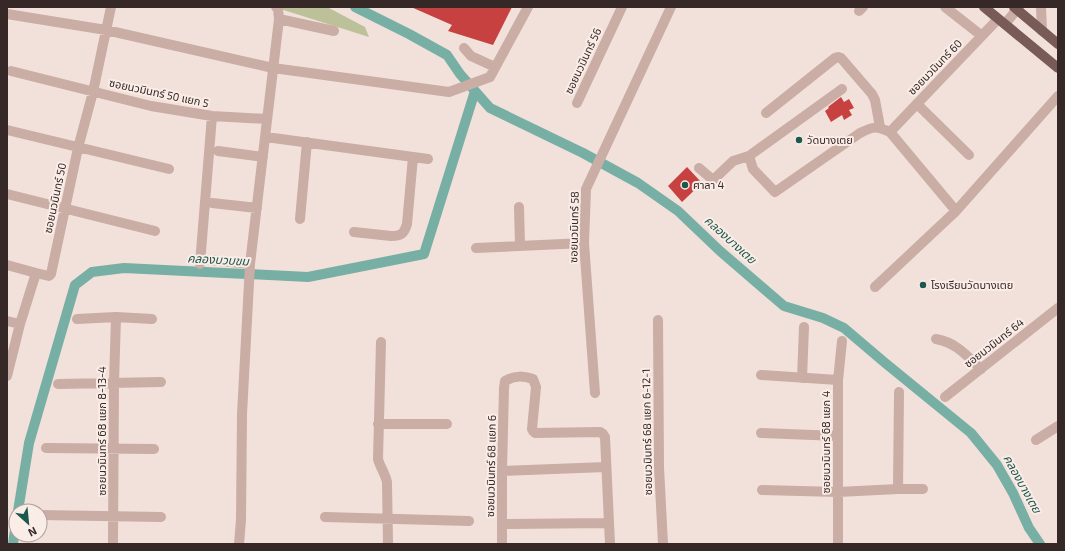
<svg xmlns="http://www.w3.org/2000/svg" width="1065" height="551" font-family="'Exo 2','Noto Sans Thai',sans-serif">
<rect width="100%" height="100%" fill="#f2e1da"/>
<!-- green -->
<path fill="#bdc199" d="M274,7H327L365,27L369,37Z"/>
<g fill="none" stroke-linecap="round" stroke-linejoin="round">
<!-- canal -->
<path stroke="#78afa4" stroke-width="10" d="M355,7L409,34L447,55L460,74L490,108L583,153L638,183L678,211L720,251L784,306L823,318L844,328L884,362L971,433L997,465L1013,493L1029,528L1040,544
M18,511L29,443L75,285L92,272L124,268L308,277L424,254L475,91
M13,544L16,523"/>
</g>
<!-- building -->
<path fill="#c84141" d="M411,7H512L493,45L448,31L452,25Z
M841,97L844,102L849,99L854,108L849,110L852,115L844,120L842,115L831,122L825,111L829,108L828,107Z
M687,167L702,183L682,202L668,186Z"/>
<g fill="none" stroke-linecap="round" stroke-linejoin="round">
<!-- minor -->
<path stroke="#caada5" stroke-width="10" d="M945,7L982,36
M1041,7L1042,31
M859,11L863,7
M7,14L106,30L273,68L449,92L490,77L528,7
M279,19L334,31
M1005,24L1019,7
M464,48L471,56L495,67
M11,71L151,106L212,116L267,119
M842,89L749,156L753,169L775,192L860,133C874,126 876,126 890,132L956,211
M577,103L622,7
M917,104L969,155
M766,113L835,58L838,57L841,58L872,94L875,100L880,127
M7,130L169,169
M890,132L998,19
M266,137L428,159
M218,151L263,157
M699,168L713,180L733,161L749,156
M7,194L155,231
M212,203L257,208
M519,207L520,246
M300,219L307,142
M354,232L391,236C401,236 404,234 407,224L413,157
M476,248L584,243
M210,260L250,264
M200,264L212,116
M7,265L36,273
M875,287L956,211L1058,96
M77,319L116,317L152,319
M658,320L659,467L663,544
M7,321L20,324
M936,339C957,343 966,355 981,369
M381,342L378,459C380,467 385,473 387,482L388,544
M761,375L838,380
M7,376L20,324L36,273L49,276L51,274L78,148L93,92L111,7
M802,378L804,327
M58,384L161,382
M595,393L584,243L586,189L671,7
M945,397L1058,308
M378,424H447
M761,433L838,436
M1036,440L1058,426
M46,448L154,449
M502,471L606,467
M898,489L899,392
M762,490L838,492L898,489H923
M40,515L161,517
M325,517L469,521
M502,524L609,523
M113,544L114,383L116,317
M239,544L241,520L242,414L250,264L279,19L278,9L276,7
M502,544V471L504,388L505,381C515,375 523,376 533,379L536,387L532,429L533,431L535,433L600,432L603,434L605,437L610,544
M838,544V380L842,341"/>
<!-- major -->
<path stroke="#785a57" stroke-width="10" d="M984,7L1058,68
M1014,7L1058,44"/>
</g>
<!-- markers -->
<g fill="#1b584d" stroke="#faece6" stroke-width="1.5">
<circle cx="799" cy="140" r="4"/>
<circle cx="685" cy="185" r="4"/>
<circle cx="923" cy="285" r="4"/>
</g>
<g text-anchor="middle" stroke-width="4" stroke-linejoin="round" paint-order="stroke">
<!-- street labels -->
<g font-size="11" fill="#362827" stroke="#faece6">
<text transform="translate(583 61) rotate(-65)" y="4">ซอยนวมินทร์ 56</text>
<text transform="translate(935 67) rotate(-46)" y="4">ซอยนวมินทร์ 60</text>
<text transform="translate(159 93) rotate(12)" y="4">ซอยนวมินทร์ 50 แยก 5</text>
<text transform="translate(55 198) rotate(-78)" y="4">ซอยนวมินทร์ 50</text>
<text transform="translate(574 227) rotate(-89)" y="4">ซอยนวมินทร์ 58</text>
<text transform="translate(994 343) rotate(-38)" y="4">ซอยนวมินทร์ 64</text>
<text transform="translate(102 431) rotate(-90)" y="4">ซอยนวมินทร์ 68 แยก 8-13-4</text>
<text transform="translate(647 432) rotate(-91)" y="4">ซอยนวมินทร์ 68 แยก 6-12-1</text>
<text transform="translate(826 442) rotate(-90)" y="4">ซอยนวมินทร์ 68 แยก 4</text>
<text transform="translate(491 466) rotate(-89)" y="4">ซอยนวมินทร์ 68 แยก 6</text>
</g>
<!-- poi labels -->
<g font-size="11" fill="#362827" stroke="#faece6" text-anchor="start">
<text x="807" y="144">วัดบางเตย</text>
<text x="693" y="189">ศาลา 4</text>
<text x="931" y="289">โรงเรียนวัดบางเตย</text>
</g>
<!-- water labels -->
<g font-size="12" font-style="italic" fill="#1b584d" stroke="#faece6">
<text transform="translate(730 240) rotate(42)" y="4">คลองบางเตย</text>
<text transform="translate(218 260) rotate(3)" y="4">คลองบวบขม</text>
<text transform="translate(1022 484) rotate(61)" y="4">คลองบางเตย</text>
</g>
</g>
<!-- border -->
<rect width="1065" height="551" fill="none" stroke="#362827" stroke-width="16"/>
<!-- north arrow -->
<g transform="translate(28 523) rotate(153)"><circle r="19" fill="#faece6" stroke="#ac9e9a"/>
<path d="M0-3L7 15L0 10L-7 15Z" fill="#1b584d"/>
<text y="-6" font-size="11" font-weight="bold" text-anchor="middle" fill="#362827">N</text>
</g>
</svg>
